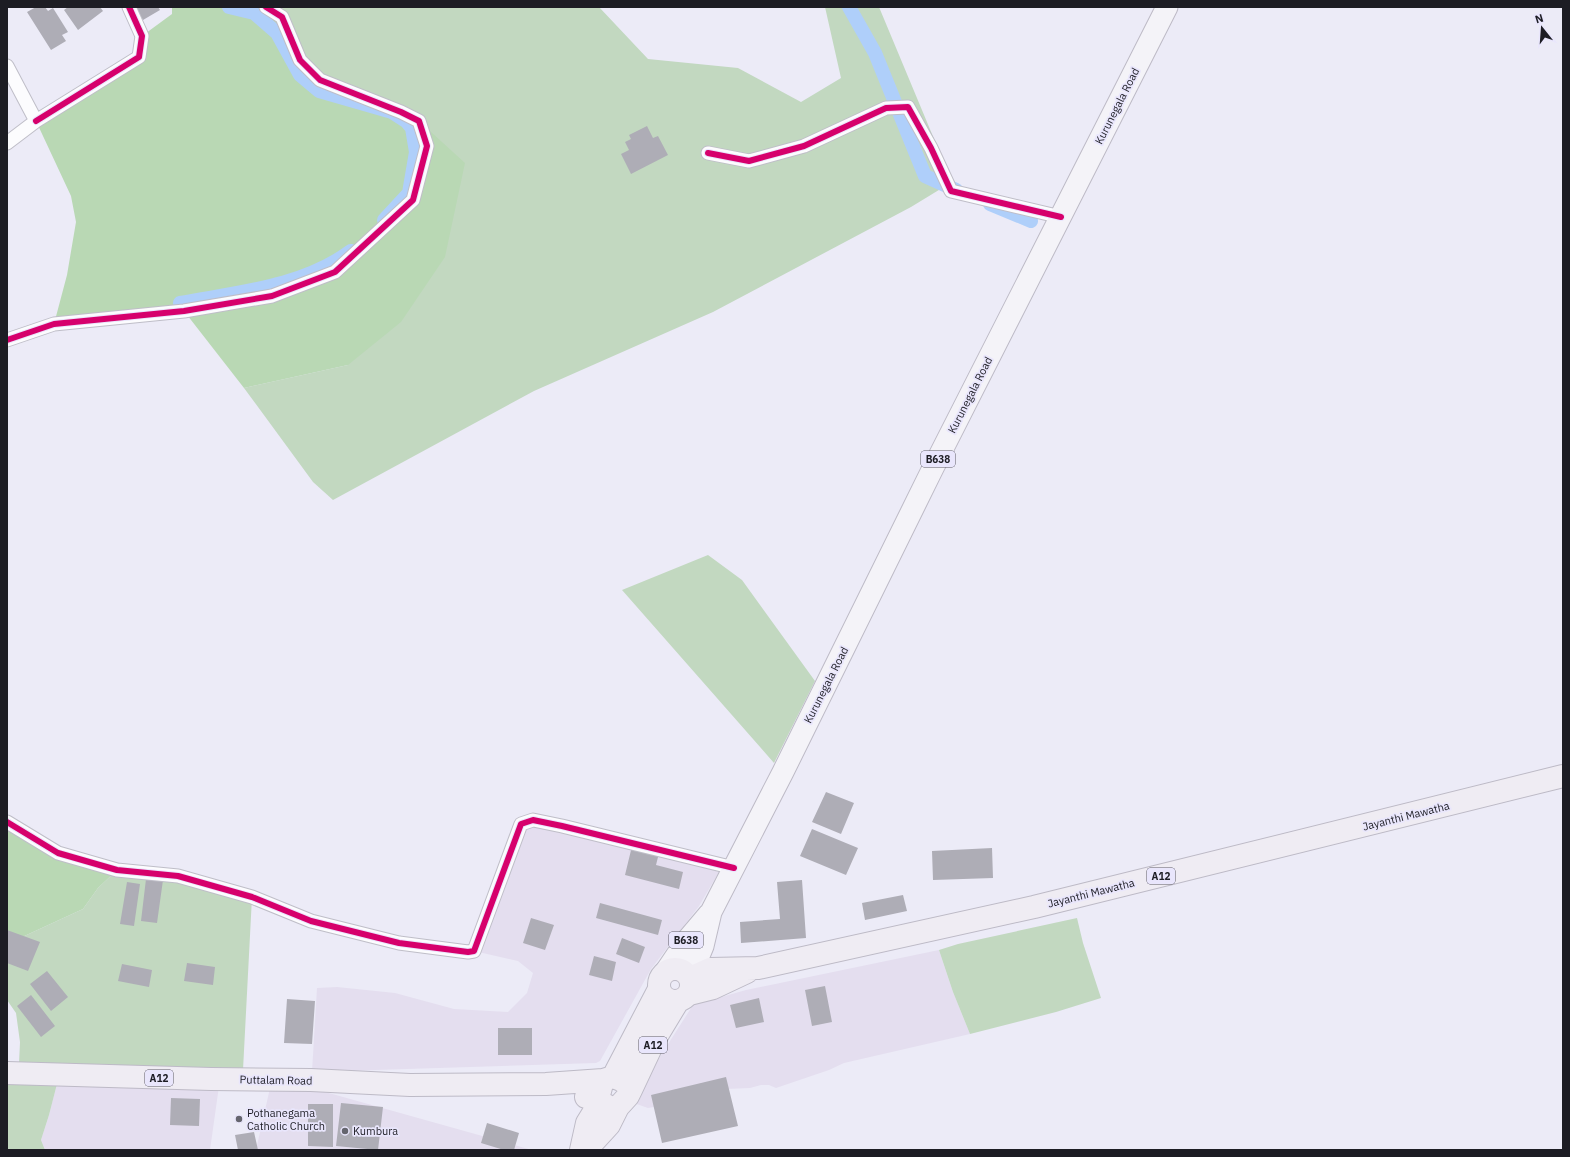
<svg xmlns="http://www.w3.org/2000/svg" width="1570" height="1157" font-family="'IBM Plex Sans',sans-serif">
<rect width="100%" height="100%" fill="#ecebf7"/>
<!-- commercial -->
<path fill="#e4deef" d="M521,824L562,826L719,872L699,906L651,969L600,1061L596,1063L312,1072L317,988L337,987L395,993L454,1009L508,1012L527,993L533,973L518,961L474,951Z
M939,950L953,992L970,1034L844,1063L829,1070L776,1088L769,1085H761L750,1088L726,1089L677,1103L648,1108L631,1102L693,1005L746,990Z
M57,1084L219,1086L210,1150H45L41,1140L49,1115Z
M270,1088H311L532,1150H256Z"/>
<!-- green -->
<path fill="#c2d8c0" d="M266,7H599L648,59L738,68L801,102L841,78L825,7H879L952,182L911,207L713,312L534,391L333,500L313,482L244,388L348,365L320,80Z
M708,555L742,580L815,681L774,763L622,590Z
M117,870L252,897L243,1070L19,1064L20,1042L16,1013L7,1000V944L83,909L98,888Z
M1077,918L1083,943L1101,998L1056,1012L970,1034L953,992L939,950L958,944Z
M7,1079L57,1084L49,1115L41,1140L45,1150H7Z"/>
<!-- forest -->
<path fill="#b9d8b4" d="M172,7H266L282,17L300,60L320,80L419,121L465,163L445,257L401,322L348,365L244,388L184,311L54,324L67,275L76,222L71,196L36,121L139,57L142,36L172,14Z
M7,822L58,853L117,870L98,888L83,909L7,944Z"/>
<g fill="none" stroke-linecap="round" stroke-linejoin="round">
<!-- canal -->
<path stroke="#afcffa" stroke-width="14" d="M229,7L254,13L277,33L300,75L319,91L392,112L406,121L412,128L416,152L409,193L384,220
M849,7L875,53L925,176L956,190
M990,204L1031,221
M180,303C239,292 302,287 351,251"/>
</g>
<!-- building -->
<path fill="#aeadb6" d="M36,7H45L48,11L53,8L68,32L62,35L66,41L51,50L27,12Z
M68,7H100L103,11L78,30L64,10Z
M135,7H158L160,10L143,20Z
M647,126L653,138L658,136L668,155L631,174L621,154L629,150L625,142L631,139L629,135Z
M826,792L854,803L841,834L812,822Z
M812,829L858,848L846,875L800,856Z
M633,842L660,849L656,865L683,872L679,889L625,875Z
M992,848L993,878L933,880L932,851Z
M146,879L163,880L157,923L141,921Z
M802,880L806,938L741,943L740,922L780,919L777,882Z
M127,882L140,884L134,926L120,924Z
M903,895L907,911L865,920L862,903Z
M600,903L662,920L658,935L596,918Z
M531,918L554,925L545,950L523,943Z
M7,930L40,942L28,971L7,963Z
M622,938L645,947L639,963L616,954Z
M594,956L616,962L612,981L589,975Z
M187,963L215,967L213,985L184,981Z
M122,964L152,970L149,987L118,981Z
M47,971L68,997L51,1011L30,984Z
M825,986L832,1022L812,1026L805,990Z
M31,995L55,1026L41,1037L17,1006Z
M759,998L764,1022L736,1028L730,1005Z
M287,999L315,1001L312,1044L284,1043Z
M498,1028H532V1055H498Z
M726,1077L738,1126L662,1143L651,1095Z
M171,1098L200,1099L199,1126L170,1125Z
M341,1103L383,1107L378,1150L336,1146Z
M308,1104H333V1147L308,1146Z
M487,1123L519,1133L514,1150H504L481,1143Z
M254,1132L258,1150H238L235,1135Z"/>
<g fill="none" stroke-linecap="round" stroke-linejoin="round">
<defs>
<path id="street" d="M7,66L36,121L7,143
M36,121L139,57L142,36L129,7
M708,153L749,161L804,146L886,108L908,107L931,148L951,191L1061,217
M7,340L54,324L184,311L272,296L335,272L413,200L427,146L419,121L401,112L320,80L300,60L282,17L266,7
M7,822L58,853L117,870L178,876L252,897L311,921L399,943L468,952L474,951L521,824L533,820L562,826L734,868"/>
<path id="primary" d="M666,971L687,940L709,914
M687,974L696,963L703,946L711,912L783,772L933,468L1167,7"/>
<path id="highway" d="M659 985a16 16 0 1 1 32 0a16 16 0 1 1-32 0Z
M690,978L710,969L758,968L1034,907L1563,776
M689,994L713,988L747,972
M7,1073L211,1079L311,1080L410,1085L546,1084L603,1080L613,1077L621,1080L628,1085L631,1090L628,1096L618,1107L612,1108L600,1102L599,1095L603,1080
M613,1077L659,989
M631,1090L655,1039L678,1001
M581,1150L587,1123L600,1102L586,1097
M586,1150L609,1125L618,1107"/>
</defs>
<!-- street casing -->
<use href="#street" stroke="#bfbec8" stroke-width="15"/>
<!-- primary casing -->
<use href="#primary" stroke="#bdbac6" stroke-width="23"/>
<!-- highway casing -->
<use href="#highway" stroke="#bdbac6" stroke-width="24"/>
<!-- street -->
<use href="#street" stroke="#fcfcfe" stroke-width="13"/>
<!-- primary -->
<use href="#primary" stroke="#f4f3f8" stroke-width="21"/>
<!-- highway -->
<use href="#highway" stroke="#efecf3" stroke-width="22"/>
<defs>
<path id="cycleway" d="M36,121L139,57L142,36L129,7
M708,153L749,161L804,146L886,108L908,107L931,148L951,191L1061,217
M7,340L54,324L184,311L272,296L335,272L413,200L427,146L419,121L401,112L320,80L300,60L282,17L266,7
M7,822L58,853L117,870L178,876L252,897L311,921L399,943L468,952L474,951L521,824L533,820L562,826L734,868"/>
</defs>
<!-- cycleway casing -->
<use href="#cycleway" stroke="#e9e6fc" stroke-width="8"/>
<!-- cycleway -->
<use href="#cycleway" stroke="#d6006c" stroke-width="6"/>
</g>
<!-- markers -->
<g fill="#65656e" stroke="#e9e6fc" stroke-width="1.5">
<circle cx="239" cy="1119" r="4"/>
<circle cx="345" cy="1131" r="4"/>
</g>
<g text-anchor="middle" stroke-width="3.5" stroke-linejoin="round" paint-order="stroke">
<!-- shield labels -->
<g fill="#e9e6fc" stroke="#5a5965" stroke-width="1">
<rect x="921" y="451" width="34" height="16" rx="3"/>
<rect x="1147" y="868" width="28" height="16" rx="3"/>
<rect x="669" y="932" width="34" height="16" rx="3"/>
<rect x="639" y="1037" width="28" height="16" rx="3"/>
<rect x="145" y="1070" width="28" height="16" rx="3"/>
</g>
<g font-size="10" font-weight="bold" fill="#1d1d24">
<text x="938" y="463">B638</text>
<text x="1161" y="880">A12</text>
<text x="686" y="944">B638</text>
<text x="653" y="1049">A12</text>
<text x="159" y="1082">A12</text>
</g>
<!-- street labels -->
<g font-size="11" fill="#1d1d24" stroke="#e9e6fc">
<text transform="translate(1117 106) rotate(-63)" y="4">Kurunegala Road</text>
<text transform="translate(970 395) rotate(-63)" y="4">Kurunegala Road</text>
<text transform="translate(826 685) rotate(-63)" y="4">Kurunegala Road</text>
<text transform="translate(1406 816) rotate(-14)" y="4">Jayanthi Mawatha</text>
<text transform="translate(1091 893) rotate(-14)" y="4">Jayanthi Mawatha</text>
<text transform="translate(276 1080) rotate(1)" y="4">Puttalam Road</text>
</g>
<!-- poi labels -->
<g font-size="11" fill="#1d1d24" stroke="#e9e6fc" text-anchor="start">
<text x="247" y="1117">Pothanegama<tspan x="247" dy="13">Catholic Church</tspan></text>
<text x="353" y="1135">Kumbura</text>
</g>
</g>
<!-- border -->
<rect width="1570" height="1157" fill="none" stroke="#1d1d24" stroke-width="16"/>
<!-- north arrow -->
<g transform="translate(1542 28) rotate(343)" stroke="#e9e6fc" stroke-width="3" paint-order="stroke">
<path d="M0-3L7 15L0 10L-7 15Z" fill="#1d1d24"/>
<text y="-6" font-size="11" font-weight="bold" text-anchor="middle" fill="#1d1d24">N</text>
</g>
</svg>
